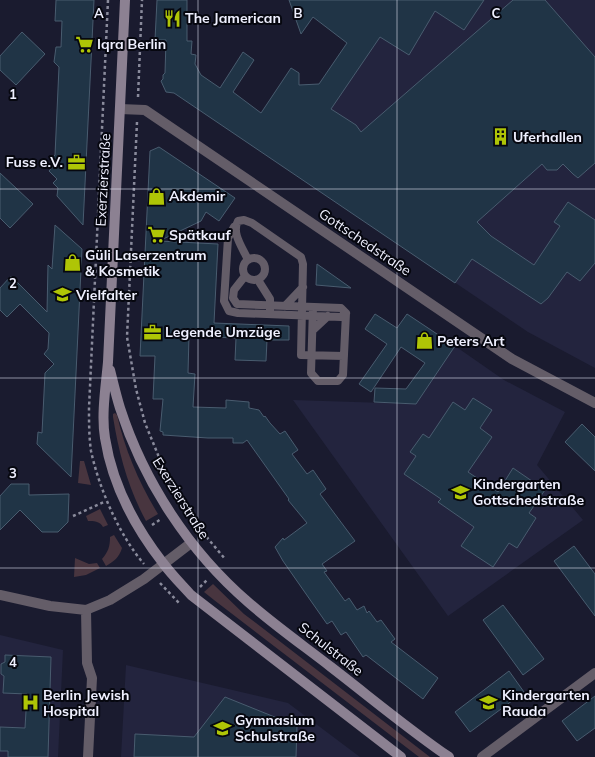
<svg xmlns="http://www.w3.org/2000/svg" width="595" height="757" font-family="Mulish,sans-serif">
<rect width="100%" height="100%" fill="#1a1b2f"/>
<!-- built -->
<path fill="#23243e" d="M380,0H595V368L528,332L281,165L320,83Z
M455,346L504,380L565,412L537,465L583,520L448,616L293,400L416,404Z
M0,635L63,650L58,757H0Z
M126,665L288,703L360,757H121Z"/>
<!-- green -->
<path fill="#48353f" d="M115,413L117,415C125,450 139,483 158,514L146,521C128,488 119,454 113,417V414Z
M80,461H84L91,485L78,483Z
M100,509L108,525L103,527C100,521 93,521 88,521L86,516Z
M114,535L122,548C119,558 114,561 106,566L102,559C108,552 110,547 110,537Z
M75,558L89,564L97,563L100,568L86,575L74,577Z
M213,584L244,614L256,623L430,757H419L214,600L204,592Z"/>
<!-- building -->
<path fill="#203446" stroke="#495c6f" d="M56,0H94L83,225L57,196L58,188L53,183L57,179L49,171L55,164L50,160L55,155L59,67L54,62L56,47H61L62,21H55Z
M157,0H187V41H192L191,54L196,55L195,64L201,75L220,88L243,52L254,60L233,92L261,113L291,68L299,73V85L319,84L347,43L313,17L301,34L289,0H484L464,30L435,11L409,55L380,37L331,109L356,125L361,132L513,0H545L595,57V163L578,178L573,174L563,164L557,170H547L542,164L477,222L491,236L534,265L560,226L554,222L568,202L595,220V263L580,281L567,272L548,298L541,304L472,259L455,283L174,93L166,92L161,81L163,79V75L165,73L166,40H155Z
M22,32L45,54L16,85L0,70V56Z
M159,147L235,198L219,221L206,212L201,221L159,241L218,244L214,323L289,326V340H267L266,361L235,360L236,338L189,336L188,373L195,374L193,407L226,408V400L249,402V408L259,410L264,417L265,416L270,423L280,434L285,431L298,450L292,454L307,474L313,470L326,489L320,494L355,541L322,564L327,571L324,572L345,601L349,598L357,610L364,606L367,613L369,611L377,622L381,620L395,639L391,642L438,678L423,699L366,655L363,657L346,632L341,635L332,621L327,624L283,561L275,547L283,538L284,540L307,523L288,500L289,499L247,440L243,443H233V438H208L163,435V432L160,431L163,399H153L155,356H140L150,151Z
M0,173L33,204L10,228L0,218Z
M55,225L82,249L71,477L37,444L38,432L42,433L45,373L54,364L44,354L48,349L49,333L20,304L7,317L0,310V288L11,276L47,312L48,265L52,269Z
M317,264L351,288L316,285Z
M375,314L397,328L407,314L455,346L416,404L374,402L375,388L406,389L425,363L401,347L371,392L359,384L387,344L365,329Z
M473,398L492,410L480,428L492,437L468,472L498,492L513,468L545,490L529,513L536,518L517,548L509,543L493,567L461,546L474,527L438,502L441,499L404,474L416,456L410,452L423,434L429,438L453,402L465,410Z
M582,424L595,437V471L565,442Z
M11,484H29V495L69,494L68,522L58,532H42L20,510L0,530V496Z
M574,546L595,574V616L554,561Z
M503,605L544,659L523,675L483,620Z
M5,655L51,657L48,757H8V751H0V727L25,728L27,694L3,693L4,676L1,674V664L5,662Z
M509,671L524,692L470,732L455,712Z
M595,696V728L577,741L562,721Z
M225,697L297,726L296,757H134L135,734L194,737Z"/>
<g fill="none" stroke-linecap="round" stroke-linejoin="round">
<!-- path -->
<path stroke="#8a8b9c" stroke-width="2.5" stroke-dasharray="3 3" stroke-linecap="butt" d="M108,0L89,408C89,422 89,437 91,451C99,488 119,535 144,564
M138,97L142,0
M137,122L127,337L136,389L145,423L172,489
M73,516L104,502
M195,523L225,559
M152,525L161,519
M160,583L180,604
M200,587L208,579"/>
<!-- lane -->
<path stroke="#645d68" stroke-width="8" d="M234,227L228,238L224,301L229,311L238,313L341,317L346,313
M243 269a11 11 0 1 1 22 0a11 11 0 1 1-22 0Z
M248,260C243,248 231,233 238,221L244,220L252,223L301,257L303,264L301,355L344,356
M245,276L234,290L233,298L237,304L341,308L346,313L343,375L338,381H318L311,373L313,307
M258,280L270,299V311
M285,306L303,287
M313,330L328,316"/>
<!-- street -->
<path stroke="#645d68" stroke-width="10" d="M120,109L145,110L512,359L595,403
M0,595L50,606L86,610L110,600L144,579L191,543
M86,610L87,663L92,678L88,757
M482,757L595,673"/>
<!-- secondary -->
<path stroke="#8c8192" stroke-width="10" d="M125,0L108,362C106,385 101,415 105,438C112,483 135,527 163,563C171,574 182,585 191,595L401,757
M110,370C113,382 116,395 120,408C144,482 189,551 248,602C274,625 304,646 331,667C370,697 408,729 449,757"/>
</g>
<!-- grid -->
<path fill="none" stroke="#eff0ff" stroke-width="1" stroke-opacity="0.55" d="M198,0V757M397,0V757M0,189H595M0,378H595M0,568H595"/>
<!-- icons -->
<defs>
<symbol id="restaurant-bare" viewBox="-9 -9 18 18"><path d="M-5-6h1v4h1v-4h1v4h1v-4h1v5L-1.5 .5V6h-2V.5L-5-1ZM5-6V6H3V1.5H1.5Q1.5-4 5-6Z" fill="#afc506" stroke="#06070f" stroke-width="2.5" paint-order="stroke"/></symbol>
<symbol id="supermarket-bare" viewBox="-9 -9 18 18"><path d="M-6-5.5h2.5l.6 2H6L4.5 2H-2.5L-4.4-4H-6ZM-1.5 3.2a1.3 1.3 0 1 0 .1 0ZM3 3.2a1.3 1.3 0 1 0 .1 0Z" fill="#afc506" stroke="#06070f" stroke-width="2.5" paint-order="stroke"/></symbol>
<symbol id="building-bare" viewBox="-9 -9 18 18"><path d="M-4-6H4V6H1V3H-1V6H-4ZM-2.5-4.3h1.7v1.8h-1.7ZM.8-4.3h1.7v1.8H.8ZM-2.5-1h1.7V.8h-1.7ZM.8-1h1.7V.8H.8Z" fill="#afc506" stroke="#06070f" stroke-width="2.5" paint-order="stroke"/></symbol>
<symbol id="office-bare" viewBox="-9 -9 18 18"><path d="M-6-3h4V-5.5h4V-3h4V5H-6ZM-1-4.5V-3h2v-1.5ZM-6 0V1H6V0Z" fill="#afc506" stroke="#06070f" stroke-width="2.5" paint-order="stroke"/></symbol>
<symbol id="shop-bare" viewBox="-9 -9 18 18"><path d="M-5-2.5h2.3a2.7 3.5 0 0 1 5.4 0H5L5.5 6h-11ZM-1.5-2.5h3a1.5 2.3 0 0 0-3 0Z" fill="#afc506" stroke="#06070f" stroke-width="2.5" paint-order="stroke"/></symbol>
<symbol id="school-bare" viewBox="-9 -9 18 18"><path d="M0-5L7-2L0 1L-7-2ZM-4 1L0 2.5L4 1V4Q0 6-4 4Z" fill="#afc506" stroke="#06070f" stroke-width="2.5" paint-order="stroke"/></symbol>
<symbol id="hospital-bare" viewBox="-9 -9 18 18"><path d="M-5-5h3v3.5h4V-5h3V5h-3V1.5h-4V5h-3Z" fill="#afc506" stroke="#06070f" stroke-width="2.5" paint-order="stroke"/></symbol>
</defs>
<g fill-rule="evenodd">
<use href="#restaurant-bare" x="160" y="6" width="25" height="25"/>
<use href="#supermarket-bare" x="72" y="32" width="25" height="25"/>
<use href="#building-bare" x="488" y="124" width="25" height="25"/>
<use href="#office-bare" x="64" y="150" width="25" height="25"/>
<use href="#shop-bare" x="144" y="184" width="25" height="25"/>
<use href="#supermarket-bare" x="144" y="222" width="25" height="25"/>
<use href="#shop-bare" x="60" y="250" width="25" height="25"/>
<use href="#school-bare" x="50" y="282" width="25" height="25"/>
<use href="#office-bare" x="140" y="320" width="25" height="25"/>
<use href="#shop-bare" x="412" y="328" width="25" height="25"/>
<use href="#school-bare" x="448" y="480" width="25" height="25"/>
<use href="#hospital-bare" x="18" y="690" width="25" height="25"/>
<use href="#school-bare" x="476" y="690" width="25" height="25"/>
<use href="#school-bare" x="210" y="716" width="25" height="25"/>
</g>
<g text-anchor="middle" stroke-width="4" stroke-linejoin="round" paint-order="stroke">
<!-- poi labels -->
<g font-size="14" font-weight="bold" fill="#eff0ff" stroke="#06070f" text-anchor="start">
<text x="185" y="23">The Jamerican</text>
<text x="97" y="49">Iqra Berlin</text>
<text x="513" y="142">Uferhallen</text>
<text x="63" y="167" text-anchor="end">Fuss e.V.</text>
<text x="169" y="201">Akdemir</text>
<text x="169" y="240">Spätkauf</text>
<text x="85" y="260">Güli Laserzentrum<tspan x="85" dy="16">&amp; Kosmetik</tspan></text>
<text x="76" y="300">Vielfalter</text>
<text x="165" y="337">Legende Umzüge</text>
<text x="437" y="346">Peters Art</text>
<text x="473" y="489">Kindergarten<tspan x="473" dy="16">Gottschedstraße</tspan></text>
<text x="43" y="700">Berlin Jewish<tspan x="43" dy="16">Hospital</tspan></text>
<text x="502" y="700">Kindergarten<tspan x="502" dy="16">Rauda</tspan></text>
<text x="235" y="725">Gymnasium<tspan x="235" dy="16">Schulstraße</tspan></text>
</g>
<!-- street labels -->
<g font-size="14" fill="#eff0ff" stroke="#06070f">
<text transform="translate(103 180) rotate(-87)" y="5">Exerzierstraße</text>
<text transform="translate(365 242) rotate(34)" y="5">Gottschedstraße</text>
<text transform="translate(181 498) rotate(58)" y="5">Exerzierstraße</text>
<text transform="translate(331 649) rotate(38)" y="5">Schulstraße</text>
</g>
</g>
<g font-size="13" text-anchor="middle" font-weight="bold" fill="#eff0ff" stroke="#06070f" stroke-width="4" stroke-linejoin="round" paint-order="stroke">
<text x="99" y="18">A</text>
<text x="298" y="18">B</text>
<text x="496" y="18">C</text>
<text x="13" y="99">1</text>
<text x="13" y="288">2</text>
<text x="13" y="478">3</text>
<text x="13" y="667">4</text>
</g>
</svg>
